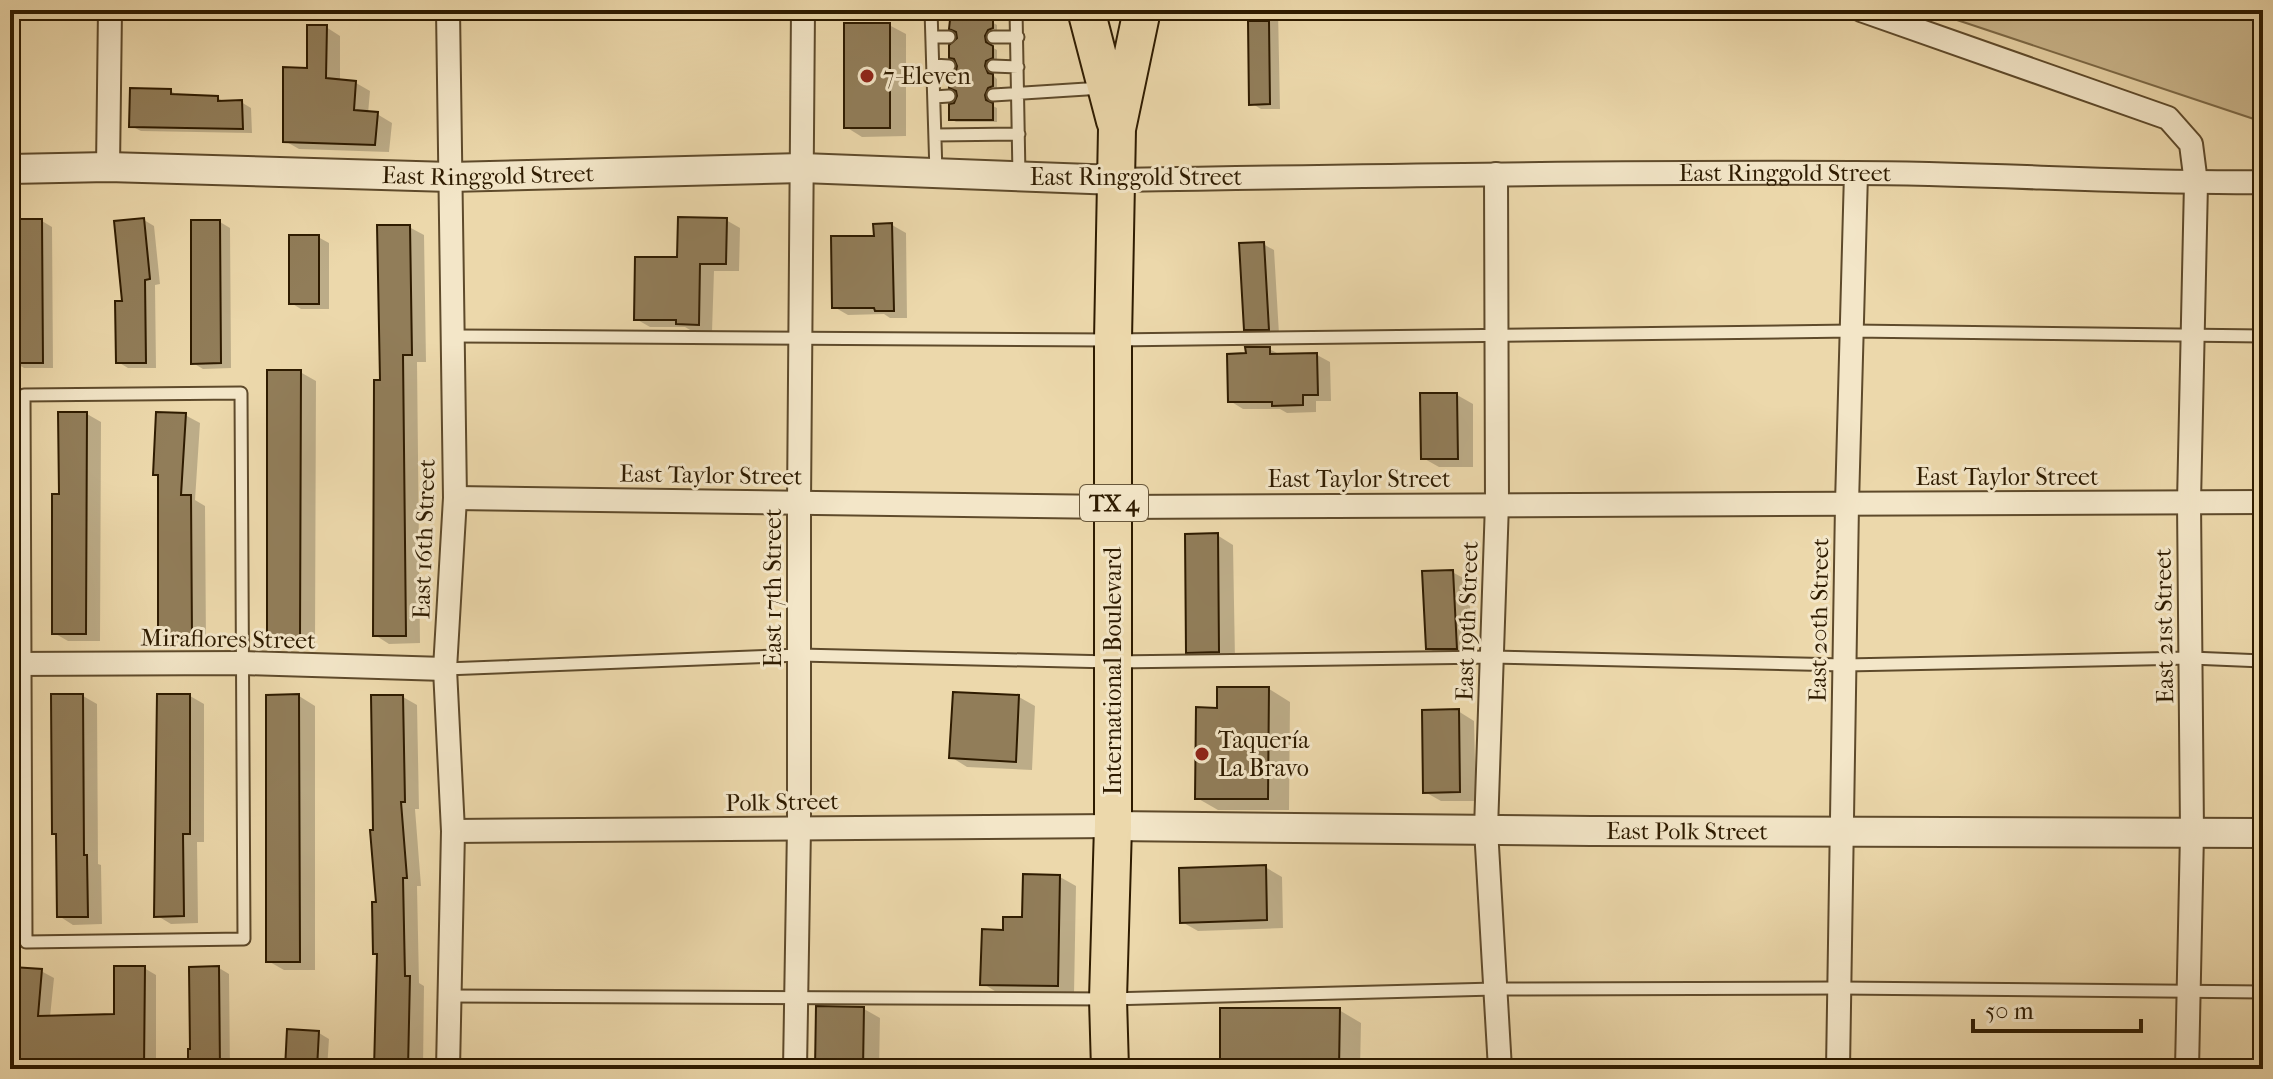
<svg xmlns="http://www.w3.org/2000/svg" width="2273" height="1079" font-family="'IM FELL French Canon',serif">
<rect width="100%" height="100%" fill="#ecd8ab"/>
<filter id="stains"><feTurbulence type="fractalNoise" baseFrequency=".0025" numOctaves="4"/><feColorMatrix values="0 0 0 0 .2 0 0 0 0 .09 0 0 0 0 .02 0 0 0 .5 -.17"/></filter>
<radialGradient id="worn" r=".72"><stop offset=".6" stop-color="#630" stop-opacity="0"/><stop offset="1" stop-color="#630" stop-opacity=".3"/></radialGradient>
<!-- green -->
<path fill="#ccb88e" stroke="#7d6a47" stroke-width="2" d="M1927,10H2263V122Z"/>
<!-- shadow -->
<path fill="#0003" d="M960,10H991L988,14L990,21L997,25V30L993,32L988,39L990,46L997,50V60L991,63L988,70L997,79V89L992,90L988,98L991,105L997,108V122H956L951,119L960,96V38L956,21Z
M1249,10H1278L1280,109H1261L1251,103Z
M889,25L906,34V136L862,137L846,127Z
M326,27L340,36V82L356,83L370,91L368,114H377L392,123L389,152L299,149L285,141Z
M10,48L17,52V80H10Z
M171,91L179,96L218,98L226,103L241,102L251,108L252,133L141,131L131,126Z
M144,220L154,226L160,284L155,285L156,368H128L118,362L124,303Z
M726,220L740,228L739,271H714L712,332L692,331L685,327H650L636,319L679,259Z
M42,221L52,227L53,368H24L14,362Z
M220,222L230,228L231,368L203,369L193,363Z
M892,225L906,233L907,318H890L884,314L848,315L834,307L876,238Z
M409,227L424,235L426,362H417L420,643L389,644L375,635L382,382Z
M318,237L329,243V309H301L291,303Z
M1263,244L1274,250L1279,334L1257,335L1246,329Z
M1269,349L1281,355H1317L1330,362L1331,401H1316V412L1287,413L1280,409H1243L1230,401L1248,355Z
M300,372L316,381L315,645H285L269,636Z
M1457,395L1473,404V467H1439L1423,458Z
M87,414L101,422L100,641H68L54,633L61,496Z
M185,415L200,423L195,500L205,506L206,644H175L160,636V477L155,474Z
M1217,535L1233,545L1235,660L1204,661L1188,651Z
M1452,572L1469,581L1472,657L1444,658L1428,648Z
M1269,689L1290,702L1289,810H1218L1197,798L1219,710Z
M83,696L97,704L98,864L101,865L102,924L73,925L59,916Z
M190,696L204,704V842H197L198,923L171,924L156,915Z
M299,696L315,706V970H284L268,961Z
M403,697L417,705L419,809H415L421,886H417L419,983L424,986L423,1069H376L378,904L375,832Z
M1019,697L1035,706L1032,770L967,767L951,757Z
M1458,711L1474,721L1476,801H1441L1425,792Z
M1265,867L1282,877L1283,928L1198,931L1182,922Z
M1060,877L1076,886L1074,994L998,993L982,983L1005,932L1024,919Z
M144,968L156,975V1069H12L41,971L54,978L50,1017L116,1016Z
M219,968L229,974L230,1069H191Z
M864,1009L880,1018L879,1069H817Z
M1339,1010L1361,1023L1360,1069H1222Z
M319,1033L329,1039L327,1069H287Z
M1427,1067L1430,1069H1376V1068Z"/>
<!-- building -->
<path fill="#917d59" stroke="#2e1b00" stroke-width="2" d="M958,10H985L986,17L993,20V28L988,30L985,36L986,42L993,46V58L986,61L985,66L988,73L993,74V86L988,88L985,95L986,100L993,103V120H949V104L954,103L957,96L956,91L949,88V74L956,71L957,66L954,59L949,58V45L957,38L956,32L949,29L950,20L957,17Z
M1248,21H1269L1270,104L1249,105Z
M844,23H890V128H844Z
M307,25H327L326,78L356,81L354,110L378,112L375,145L283,142V67L307,68Z
M130,88L171,89V94L218,96V101L242,100L243,129L129,127Z
M678,217L727,218L726,264H700L699,325L676,324V320H634L635,257H677Z
M144,218L150,279L145,280L146,363H116L115,301H122L114,221Z
M13,219H42L43,363H12Z
M191,220H220L221,363L191,364Z
M892,223L894,311H875L874,308H832L831,236H874L873,224Z
M377,225H410L412,355H403L406,636H373L374,380H380Z
M289,235H319V304H289Z
M1264,242L1269,330H1244L1239,243Z
M1245,347H1270V354L1317,353L1318,395H1303V405L1272,406V402H1228L1227,354L1246,353Z
M267,370H301L300,637H267Z
M1420,393H1457L1458,459H1421Z
M58,412H87L86,634H52V494H59Z
M156,412L186,413L181,495H191L192,637H158V475H153Z
M1218,533L1219,652L1186,653L1185,534Z
M1453,570L1457,649H1426L1422,571Z
M1217,687H1269L1268,799H1195L1196,707L1217,708Z
M953,692L1019,695L1016,762L949,758Z
M51,694H83L84,855H87L88,917H57L56,834H52Z
M157,694H190V834H183L184,916L154,917Z
M299,694L300,962H266V695Z
M371,695H403L405,802H401L407,878H403L405,976H410L408,1069H374L377,954H373L372,902H376L370,830H373Z
M1459,709L1460,792L1423,793L1422,710Z
M1266,865L1267,920L1180,923L1179,868Z
M1023,874L1060,875L1058,986L980,985L982,929L1003,930V917H1022Z
M114,966H145L144,1069H10V1004L13,967L42,969L38,1016L114,1014Z
M219,966L220,1069H188V1049H190L189,967Z
M816,1006L864,1007L863,1069H815Z
M1220,1008H1340L1339,1069H1220Z
M287,1029L319,1031L317,1069H285Z"/>
<g fill="none" stroke-linecap="round" stroke-linejoin="round">
<defs>
<path id="service" d="M931,10L936,173
M1016,10L1019,176
M932,12H950
M993,12H1082
M932,37H949
M993,37H1018
M933,65L949,66
M993,66L1018,67
M993,95L1102,88
M934,97L949,96
M935,135L1019,134
M452,336L1113,340L1852,331L2263,336
M241,393L244,939L26,942L24,395Z
M445,669L799,655L1112,662L1492,657L1845,665L2191,658L2263,661
M449,996L1108,999L1495,989L1839,988L2263,992"/>
<g id="minor">
<path d="M1861,10L2168,118L2191,144L2196,183L2189,502L2192,833L2187,1069"/>
<path d="M108,167L110,10"/>
<path d="M1496,174L1497,503L1486,829L1500,1069"/>
<path id="s1" d="M1117,180C1362,176 1607,172 1853,173C1990,173 2126,184 2263,182"/>
<path d="M455,498L1114,507L2263,502"/>
<path d="M10,664L243,663L445,669"/>
<path d="M453,831L1113,826"/>
<path d="M448,1069L453,831L445,669L455,498L448,10"/>
<path d="M795,1069L799,827V502L803,10"/>
<path d="M1838,1069L1847,504L1856,173"/>
</g>
<g id="tertiary">
<path id="s2" d="M10,169L108,167L450,177L802,168L1117,180"/>
<path id="s3" d="M1113,826L1591,831L2263,833"/>
</g>
<path id="primary" d="M1086,10L1115,121
M1110,1069L1108,999L1113,826V340L1117,129L1142,10"/>
</defs>
<!-- service casing -->
<use href="#service" stroke="#5e4a2b" stroke-width="15"/>
<!-- minor casing -->
<use href="#minor" stroke="#5e4a2b" stroke-width="26"/>
<!-- tertiary casing -->
<use href="#tertiary" stroke="#5e4a2b" stroke-width="32"/>
<!-- primary casing -->
<use href="#primary" stroke="#2e1b00" stroke-width="40"/>
<!-- service -->
<use href="#service" stroke="#f3e6c8" stroke-width="11"/>
<!-- minor -->
<use href="#minor" stroke="#f3e6c8" stroke-width="22"/>
<!-- tertiary -->
<use href="#tertiary" stroke="#f3e6c8" stroke-width="28"/>
<!-- primary -->
<use href="#primary" stroke="#ecd8ab" stroke-width="36"/>
</g>
<!-- markers -->
<g fill="#8f2418" stroke="#f3e6c8" stroke-width="3">
<circle cx="867" cy="76" r="8"/>
<circle cx="1202" cy="754" r="8"/>
</g>
<g text-anchor="middle" stroke-width="6" stroke-linejoin="round" paint-order="stroke">
<!-- shield labels -->
<rect fill="#f3e6c8" stroke="#69583c" stroke-width="2" x="1080" y="485" width="68" height="36" rx="6"/>
<g font-size="22" font-weight="bold" fill="#2e1b00">
<text x="1114" y="511">TX 4</text>
</g>
<!-- poi labels -->
<g font-size="24" fill="#2e1b00" stroke="#f3e6c8" text-anchor="start">
<text x="883" y="84">7-Eleven</text>
<text x="1218" y="748">Taquería<tspan x="1218" dy="28">La Bravo</tspan></text>
</g>
<!-- street labels -->
<g font-size="24" fill="#2e1b00" stroke="#f3e6c8">
<text dy="8" stroke="none"><textPath href="#s2" startOffset="478">East Ringgold Street</textPath></text>
<text dy="8" stroke="none"><textPath href="#s1" startOffset="668">East Ringgold Street</textPath></text>
<text x="1136" y="185">East Ringgold Street</text>
<text transform="translate(711 475) rotate(1)" y="8">East Taylor Street</text>
<text x="2007" y="485">East Taylor Street</text>
<text x="1359" y="487">East Taylor Street</text>
<text transform="translate(424 539) rotate(-88)" y="8">East 16th Street</text>
<text transform="translate(773 588) rotate(-90)" y="8">East 17th Street</text>
<text transform="translate(1819 620) rotate(-89)" y="8">East 20th Street</text>
<text transform="translate(1467 621) rotate(-88)" y="8">East 19th Street</text>
<text transform="translate(2164 626) rotate(-91)" y="8">East 21st Street</text>
<text transform="translate(228 639) rotate(1)" y="8">Miraflores Street</text>
<text transform="translate(1113 671) rotate(-90)" y="8">International Boulevard</text>
<text transform="translate(782 802) rotate(-1)" y="8">Polk Street</text>
<text dy="8" stroke="none"><textPath href="#s3" startOffset="574">East Polk Street</textPath></text>
</g>
</g>
<!-- margin -->
<rect width="2273" height="1079" fill="none" stroke="#ecd8ab" stroke-width="40"/>
<rect x="12" y="12" width="2249" height="1055" fill="none" stroke="#2e1b00" stroke-width="4"/>
<rect x="20" y="20" width="2233" height="1039" fill="none" stroke="#2e1b00" stroke-width="2"/>
<!-- scale -->
<path d="M1973 1019v12h168v-12" fill="none" stroke="#2e1b00" stroke-width="4"/>
<text x="1985" y="1019" font-size="24" fill="#2e1b00" stroke="#f3e6c8" stroke-width="6" paint-order="stroke">50 m</text>
<rect width="100%" height="100%" filter="url(#stains)"/>
<rect width="100%" height="100%" fill="url(#worn)"/>
</svg>
